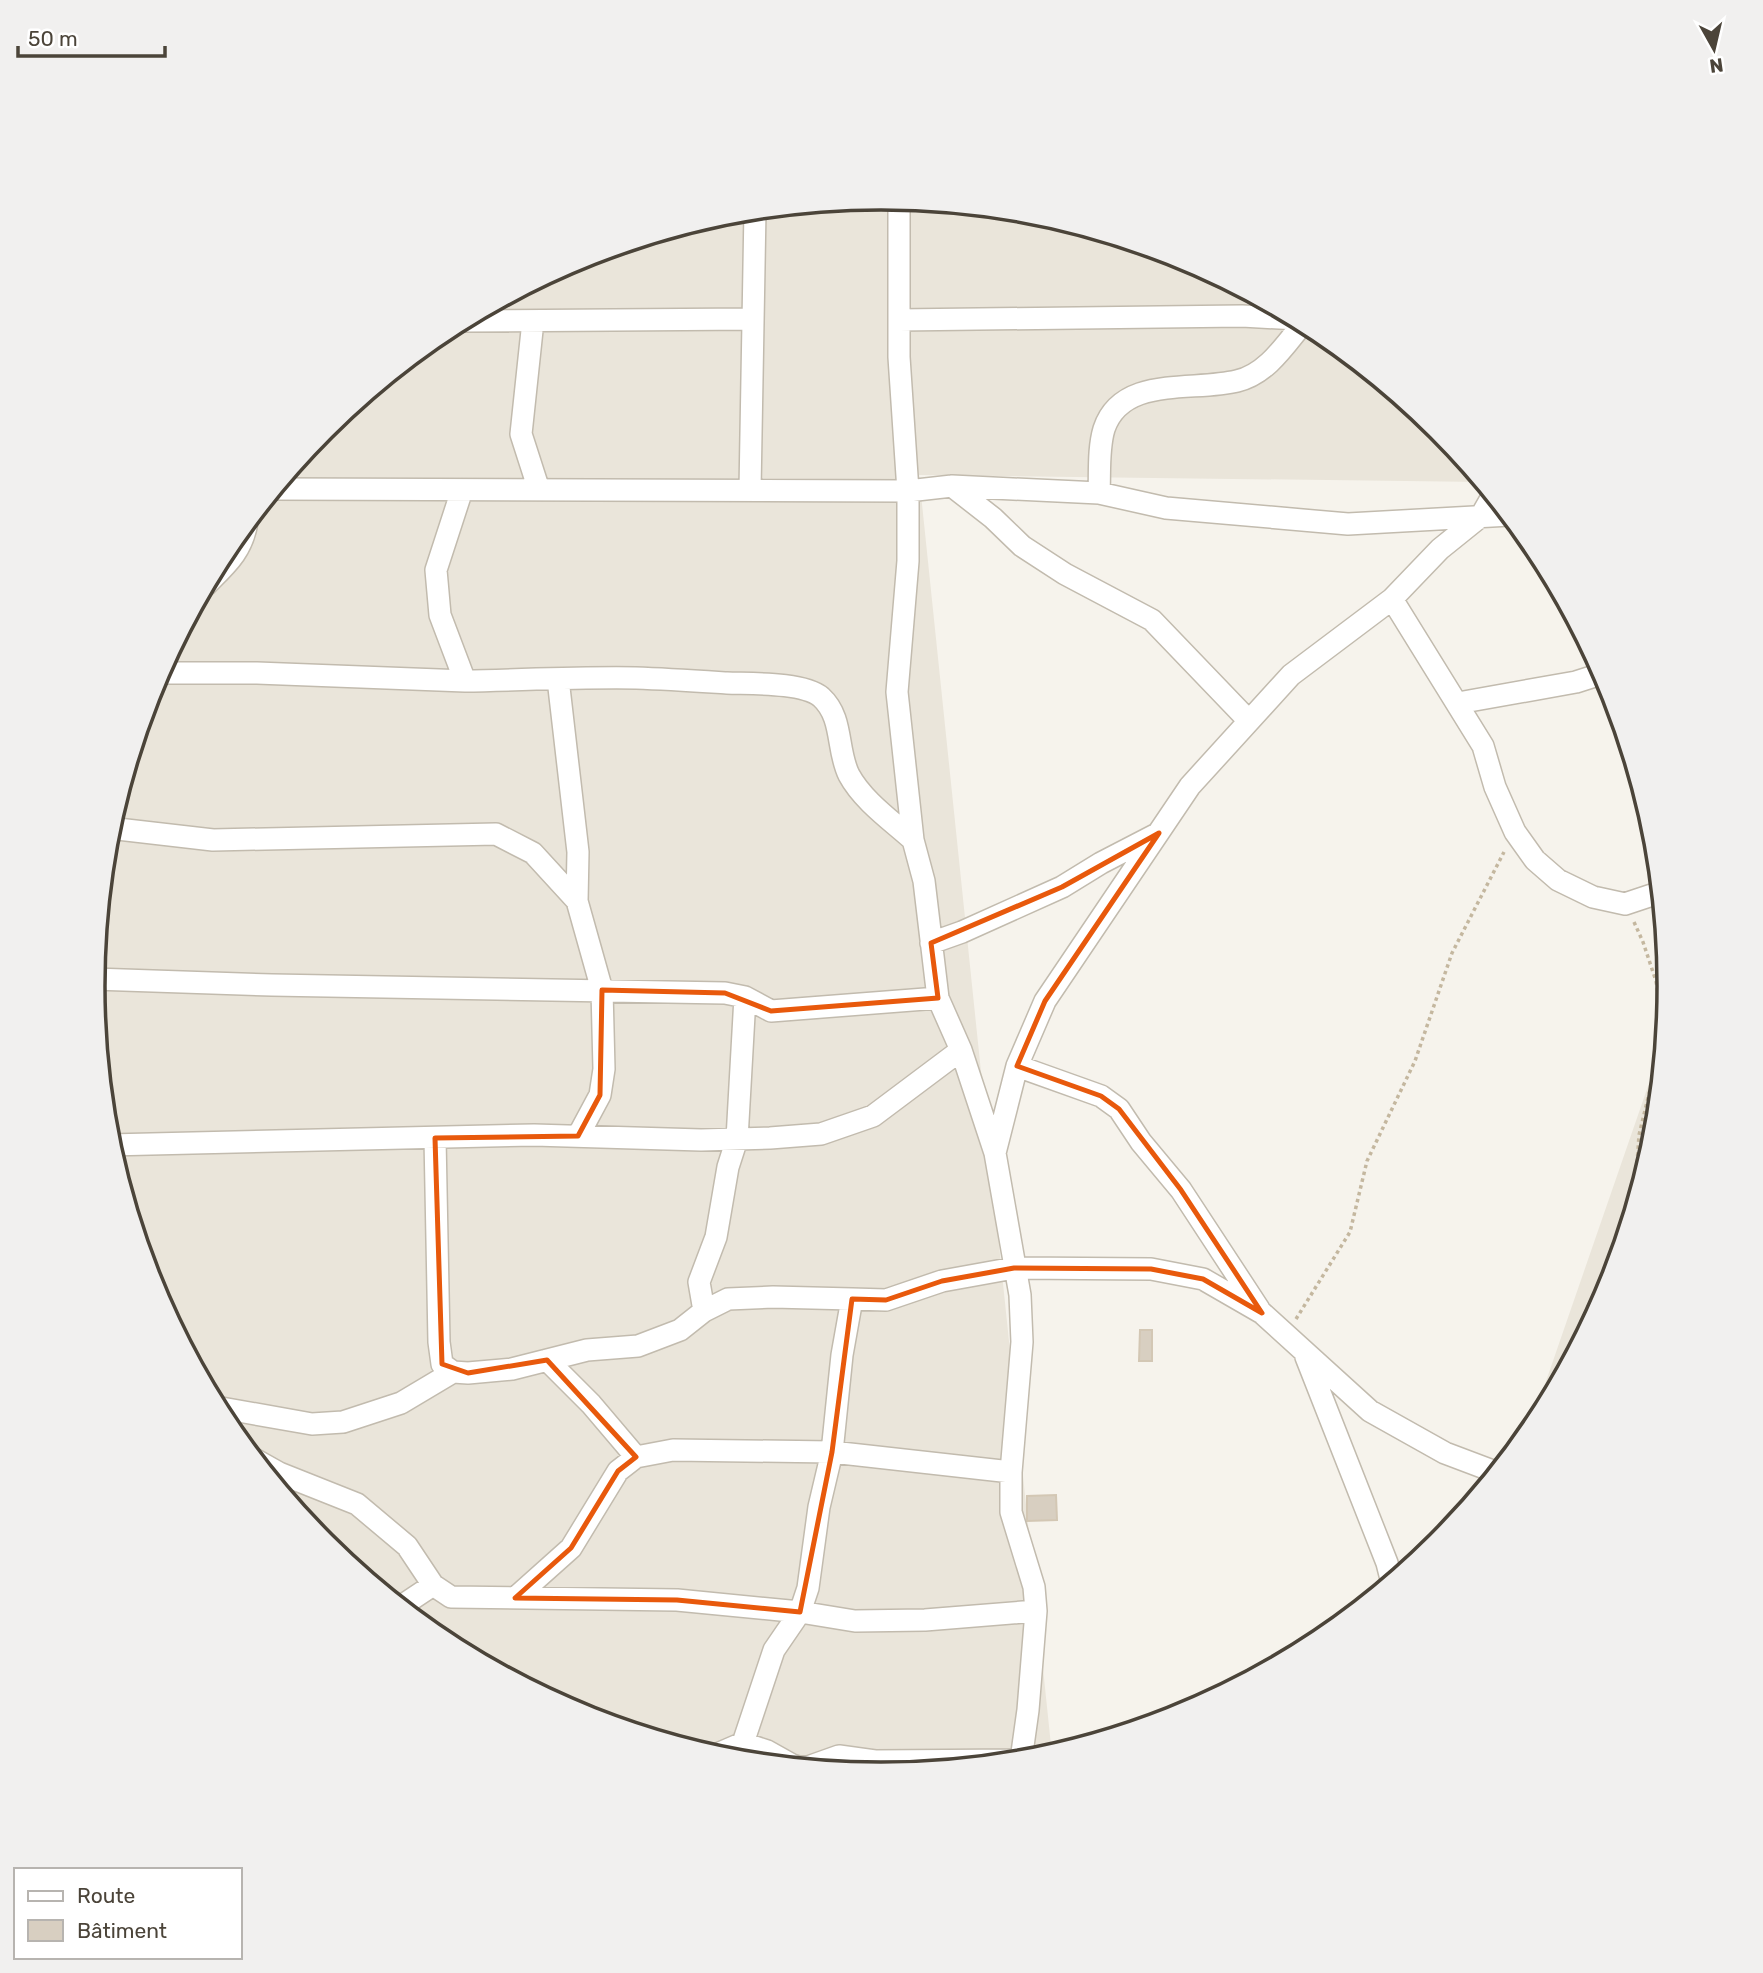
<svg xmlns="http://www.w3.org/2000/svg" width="1763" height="1973" font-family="Rubik,sans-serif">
<rect width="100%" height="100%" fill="#f6f3ec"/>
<!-- residential -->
<path fill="#eae5da" d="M882,198L1036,213L1184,258L1320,331L1440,429L1483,482L919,475L1052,1755L1035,1760L881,1775L727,1760L579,1715L443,1642L323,1544L225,1424L153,1288L108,1140L93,986L108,832L153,684L226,548L324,428L444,330L580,258L728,213Z
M1665,1037L1655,1141L1610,1289L1537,1425L1526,1439Z"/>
<!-- building -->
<path fill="#d8cfc1" stroke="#d3c7b4" stroke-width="2" d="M1140,1330H1152V1361H1139Z
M1056,1495L1057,1520L1027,1521V1496Z"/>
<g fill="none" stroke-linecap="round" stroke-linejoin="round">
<defs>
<path id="street" d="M899,199V357L908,491V561L897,692L913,840L924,881L938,998L961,1050L995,1153L1020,1295L1022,1342L1011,1472V1512L1034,1587L1036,1611L1028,1710L1021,1760
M899,320L1242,316L1297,319
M461,321L753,319
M533,321L521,434L539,490
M952,486L993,518L1022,546L1065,574L1152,620L1249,721
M274,489L908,491L952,486L1099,493L1166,508L1348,524L1510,515
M462,490L436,570L440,615L465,681C522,680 579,677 636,678C666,679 696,681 727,683C750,684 803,682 821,697C844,718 836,749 849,775C863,801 892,821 913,840
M750,490L755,210
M1099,493C1100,473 1098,449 1104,429C1122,375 1193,392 1237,381C1267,374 1285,345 1304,322
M206,585C226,565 242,552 247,522
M1392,599L1483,746L1495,787L1515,832L1535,860L1558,880L1593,897L1625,904L1661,892
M159,673H257L465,681
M558,679L578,852L577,901
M1458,703L1576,682L1604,673
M109,828L213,840L496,834L533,853L577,901L602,990L604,1069L600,1095L578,1136
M931,943L962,932L1062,887L1101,863L1157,834
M94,979L272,985L725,993L745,997L771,1011L938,998
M1017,1066L1101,1096L1119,1109L1141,1142L1181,1190L1259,1309
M435,1138L439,1342L442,1364L453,1372L468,1373L512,1369L587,1350L638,1346L680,1330L704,1311L728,1299L773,1297L852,1299
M109,1145L534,1135L701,1140L770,1138L821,1134L873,1116L961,1050
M995,1153L1017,1066L1045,1001L1190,786L1291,675L1392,599L1440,549L1481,516L1493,495
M704,1311L699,1282L716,1237L728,1167L737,1139L745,997
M1306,1357L1387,1563L1392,1583
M547,1360L591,1404L636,1457
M216,1407L312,1424L343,1422L401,1403L453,1372
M254,1459L279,1473L357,1504L407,1546L433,1585L451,1597L677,1600L800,1612L855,1621L925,1620L1036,1611
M515,1598L571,1548L618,1471L636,1457L673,1450L832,1452L1011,1472
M400,1607L433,1585
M713,1756L743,1743
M1020,1762L1021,1760L875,1761L839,1756L808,1767H799L792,1765L767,1751L743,1743L774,1650L800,1612L808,1588L819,1507L832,1452L842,1355L852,1299L886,1300L942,1281L1014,1268L1151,1269L1203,1279L1262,1313L1370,1411L1445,1453L1498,1473"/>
</defs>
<!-- street casing -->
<use href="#street" stroke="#c2bbae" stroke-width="24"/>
<!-- path -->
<path stroke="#c4b79f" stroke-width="3.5" stroke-dasharray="3.5 3.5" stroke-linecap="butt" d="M1634,922L1643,942L1656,981L1664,1032L1639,1135L1634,1209
M1296,1319L1350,1232L1367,1161L1415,1061L1452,953L1504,852"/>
<!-- street -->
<use href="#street" stroke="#fff" stroke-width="21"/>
</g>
<!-- marked area -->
<path fill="none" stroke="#e8590c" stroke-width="5" stroke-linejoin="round" d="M1159,833L1045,1001L1017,1066L1101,1096L1119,1109L1181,1190L1262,1313L1203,1279L1151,1269L1014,1268L942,1281L886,1300L852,1299L832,1452L800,1612L677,1600L515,1598L571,1548L618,1471L636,1457L547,1360L468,1373L442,1364L435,1138L578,1136L600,1095L602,990L725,993L771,1011L938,998L931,943L1062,887Z"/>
<!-- crop -->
<path d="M0 0H1763V1973H0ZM105 986a776 776 0 1 1 1552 0a776 776 0 1 1-1552 0Z" fill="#f1f0ef" fill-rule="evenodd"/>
<path fill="none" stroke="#4b4439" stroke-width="3.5" d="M105 986a776 776 0 1 1 1552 0a776 776 0 1 1-1552 0Z"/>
<!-- legend -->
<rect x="14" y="1868" width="228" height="91" fill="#ffffff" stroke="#b7b4b0" stroke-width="2"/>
<rect x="28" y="1891" width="35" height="10" fill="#ffffff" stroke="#b7b4b0" stroke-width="2"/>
<text x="77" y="1903" font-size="21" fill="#4b4439">Route</text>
<rect x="28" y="1920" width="35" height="21" fill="#d8cfc1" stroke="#b7b4b0" stroke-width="2"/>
<text x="77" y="1938" font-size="21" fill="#4b4439">Bâtiment</text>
<!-- north arrow -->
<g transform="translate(1714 49) rotate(172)" stroke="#ffffff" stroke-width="5" paint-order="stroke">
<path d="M0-5L12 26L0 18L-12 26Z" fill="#4b4439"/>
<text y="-10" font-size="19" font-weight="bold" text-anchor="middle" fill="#4b4439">N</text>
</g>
<!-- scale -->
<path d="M18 46v10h147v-10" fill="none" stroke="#4b4439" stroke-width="3.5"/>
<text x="28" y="46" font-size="21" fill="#4b4439" stroke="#ffffff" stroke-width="5" paint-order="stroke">50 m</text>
</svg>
